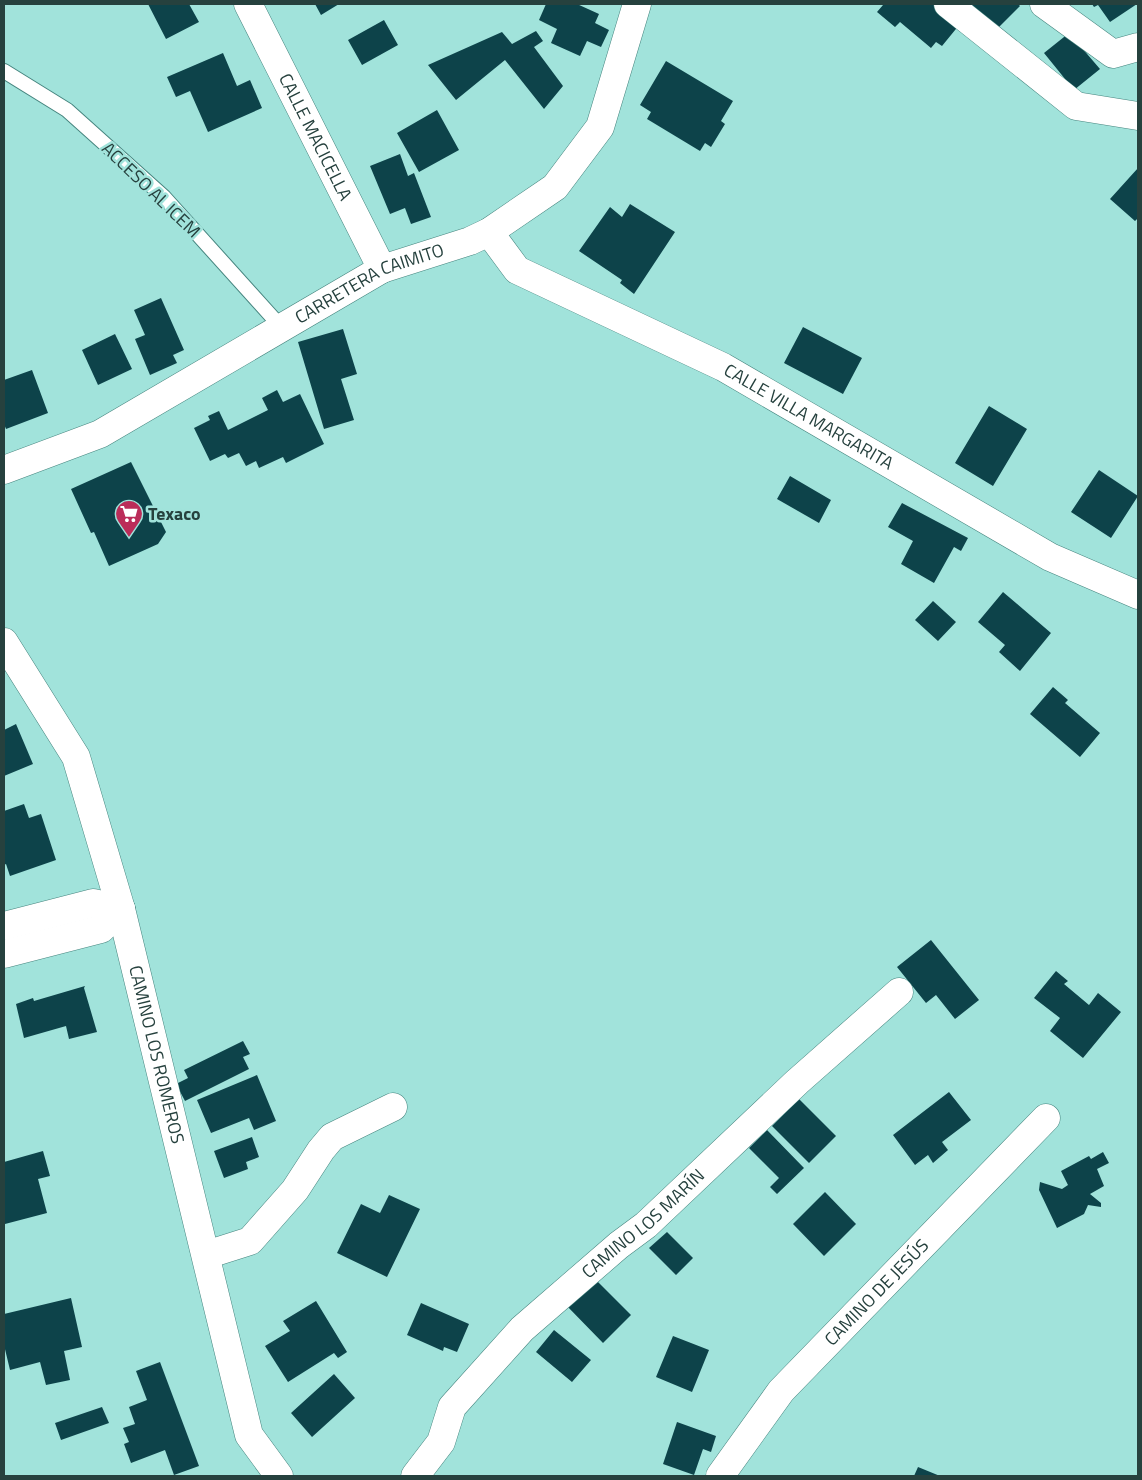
<svg xmlns="http://www.w3.org/2000/svg" width="1142" height="1480" font-family="'Titillium Web',sans-serif">
<rect width="100%" height="100%" fill="#a1e3db"/>
<!-- building -->
<path fill="#0d434a" d="M148,4H189L199,22L166,39Z
M315,4H339L321,15Z
M546,4H577L599,14L595,23L609,30L601,47L587,41L580,56L551,43L557,29L539,20Z
M882,4H936L960,24L942,46L936,42L931,48L900,22L895,27L877,12L883,5Z
M971,4H1018L1020,6L996,30Z
M1092,4H1137L1110,22L1098,5L1094,7Z
M384,20L398,45L362,65L348,40Z
M536,31L543,41L534,47L563,86L544,109L505,60L456,100L428,65L502,32L512,44Z
M1069,33L1100,69L1074,90L1044,53Z
M223,53L237,86L250,80L262,108L208,132L190,91L176,97L167,77Z
M666,61L733,101L721,121L725,124L711,147L705,143L700,151L647,119L651,112L640,105Z
M437,110L459,150L419,172L397,133Z
M400,154L408,176L414,173L431,217L411,224L405,208L390,214L370,166Z
M1138,168V218L1135,221L1110,199Z
M630,204L675,232L634,294L620,283L622,280L579,251L610,207L622,217Z
M161,298L184,350L173,355L177,363L150,375L135,339L145,335L134,310Z
M803,327L862,358L843,394L784,363Z
M343,329L357,374L341,379L354,420L324,429L298,342Z
M115,334L132,369L98,385L82,350Z
M32,370L48,413L6,429L4,424V380Z
M277,390L283,402L300,394L324,444L286,463L283,457L259,468L256,461L246,466L239,453L228,458L225,454L210,461L194,428L210,420L208,416L219,411L228,430L268,410L262,398Z
M989,406L1027,429L993,486L955,463Z
M131,462L166,532L158,544L109,566L94,532L91,533L71,489Z
M1099,470L1138,496L1111,538L1071,512Z
M790,476L831,500L819,523L777,499Z
M902,503L968,538L961,551L954,547L934,583L901,564L913,541L888,527Z
M1003,592L1051,633L1020,671L999,652L1005,645L978,622Z
M933,601L956,622L938,641L915,620Z
M1053,687L1068,700L1065,703L1100,733L1080,757L1030,714Z
M16,724L33,764L4,776V730Z
M24,804L29,818L41,814L56,860L10,876L6,864L4,865V811Z
M931,940L979,1000L955,1019L936,995L926,1003L897,967Z
M1056,971L1068,981L1064,984L1089,1005L1098,993L1121,1012L1083,1058L1050,1031L1060,1018L1034,998Z
M85,986L84,988L97,1032L69,1039L66,1026L24,1038L16,1004L33,998L34,1001Z
M243,1041L250,1054L243,1057L249,1069L185,1101L176,1084L188,1078L184,1070Z
M257,1075L276,1121L254,1130L249,1118L211,1133L197,1100Z
M949,1092L971,1120L942,1142L948,1150L933,1163L928,1155L915,1165L893,1135Z
M799,1099L836,1136L809,1163L772,1126Z
M767,1130L804,1168L777,1194L770,1187L779,1178L749,1148Z
M252,1137L259,1157L246,1162L248,1169L224,1178L214,1151Z
M43,1151L50,1176L38,1179L47,1213L5,1224L4,1162Z
M1103,1152L1109,1163L1097,1169L1104,1186L1090,1194L1101,1203V1207L1088,1205L1084,1214L1057,1228L1039,1190L1040,1182L1062,1189L1068,1185L1061,1171L1089,1156L1091,1159Z
M825,1192L856,1224L824,1256L793,1224Z
M389,1195L420,1209L387,1277L337,1253L361,1204L380,1213Z
M667,1232L693,1258L676,1275L649,1248Z
M594,1278L631,1315L603,1343L566,1305Z
M71,1298L82,1347L64,1351L70,1380L46,1385L40,1362L10,1370L4,1345V1314Z
M316,1301L347,1352L338,1358L334,1353L288,1382L265,1346L290,1331L283,1321Z
M421,1303L469,1324L457,1352L444,1347L443,1351L407,1335Z
M554,1330L591,1360L572,1382L536,1352Z
M673,1336L709,1350L692,1392L656,1377Z
M160,1362L199,1466L174,1475L165,1450L131,1463L124,1444L129,1442L123,1428L135,1424L129,1407L147,1400L136,1371Z
M334,1374L355,1398L312,1437L291,1413Z
M102,1407L109,1423L61,1440L55,1423Z
M677,1422L716,1436L711,1452L703,1449L694,1475L663,1464Z
M918,1467L940,1476H914Z"/>
<g fill="none" stroke-linecap="round" stroke-linejoin="round">
<defs>
<path id="service" d="M4,71L67,110L164,197L282,328"/>
<g id="minor">
<path id="s1" d="M248,4L382,269"/>
<path d="M948,4L1076,106L1138,116"/>
<path d="M1044,4L1113,54L1138,47"/>
<path id="s2" d="M489,232L517,270L723,367L1050,557L1138,595"/>
<path id="s3" d="M4,642L76,757L121,909L249,1435L279,1476"/>
<path d="M4,926L93,903L121,909"/>
<path d="M4,954L101,929L121,909"/>
<path d="M206,1255L250,1241L295,1190L321,1150L332,1137L393,1107"/>
<path id="s4" d="M415,1476L441,1442L452,1407L522,1329L619,1245L646,1225L797,1082L899,992"/>
<path id="s5" d="M720,1476L781,1391L1046,1118"/>
</g>
<g id="tertiary">
<path id="s6" d="M4,470L100,434L382,269L470,241L489,232L555,187L600,127L637,4"/>
</g>
</defs>
<!-- service casing -->
<use href="#service" stroke="#46857f" stroke-width="16"/>
<!-- minor casing -->
<use href="#minor" stroke="#46857f" stroke-width="29"/>
<!-- tertiary casing -->
<use href="#tertiary" stroke="#46857f" stroke-width="29"/>
<!-- service -->
<use href="#service" stroke="#fff" stroke-width="14"/>
<!-- minor -->
<use href="#minor" stroke="#fff" stroke-width="28"/>
<!-- tertiary -->
<use href="#tertiary" stroke="#fff" stroke-width="28"/>
</g>
<!-- icons -->
<defs>
<symbol id="supermarket-pin" viewBox="-11 -11 22 30"><path d="M0 17L-7.5 6A9.5 9.5 0 1 1 7.5 6Z" fill="#bb2c59" stroke="#a1e3db"/><path d="M-6-5.5h2.5l.6 2H6L4.5 2H-2.5L-4.4-4H-6ZM-1.5 3.2a1.3 1.3 0 1 0 .1 0ZM3 3.2a1.3 1.3 0 1 0 .1 0Z" fill="#fff"/></symbol>
</defs>
<g fill-rule="evenodd">
<use href="#supermarket-pin" x="113" y="498" width="32" height="43"/>
</g>
<g text-anchor="middle" stroke-width="5" stroke-linejoin="round" paint-order="stroke">
<!-- street labels -->
<g font-size="18" fill="#26413e" stroke="#a1e3db">
<text dy="6" stroke="none"><textPath href="#s1" startOffset="149">CALLE MACICELLA</textPath></text>
<text transform="translate(151 190) rotate(44)" y="6">ACCESO AL ICEM</text>
<text dy="6" stroke="none"><textPath href="#s6" startOffset="412">CARRETERA CAIMITO</textPath></text>
<text dy="6" stroke="none"><textPath href="#s2" startOffset="374">CALLE VILLA MARGARITA</textPath></text>
<text dy="6" stroke="none"><textPath href="#s3" startOffset="444">CAMINO LOS ROMEROS</textPath></text>
<text dy="6" stroke="none"><textPath href="#s4" startOffset="345">CAMINO LOS MARÍN</textPath></text>
<text dy="6" stroke="none"><textPath href="#s5" startOffset="242">CAMINO DE JESÚS</textPath></text>
</g>
<!-- poi labels -->
<g font-size="18" font-weight="bold" fill="#26413e" stroke="#a1e3db" text-anchor="start">
<text x="148" y="520">Texaco</text>
</g>
</g>
<!-- border -->
<rect width="1142" height="1480" fill="none" stroke="#26413e" stroke-width="10"/>
</svg>
